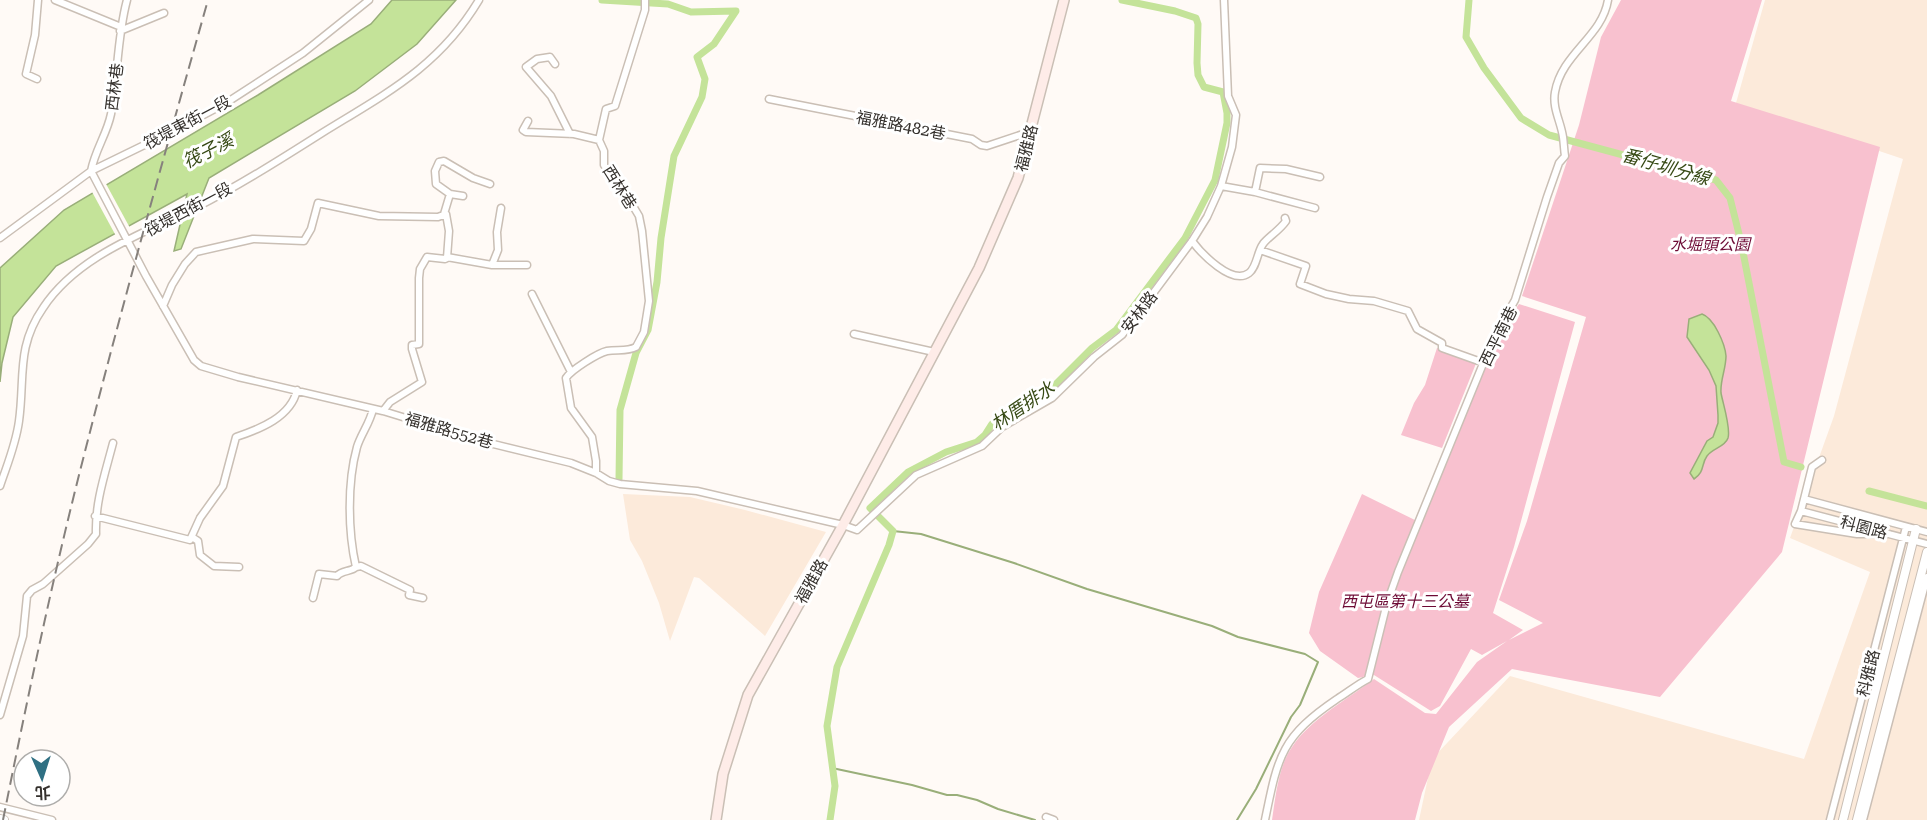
<svg xmlns="http://www.w3.org/2000/svg" width="1927" height="820" font-family="'Roboto Serif','Noto Sans TC',serif">
<rect width="100%" height="100%" fill="#fffaf6"/>
<!-- built -->
<path fill="#fceada" d="M1765,0H1927V820H1419L1432,759L1510,676L1804,759L1870,572L1790,538L1834,416L1903,159L1736,103Z
M623,494L690,497L745,510L826,532L765,636L699,578L694,577L670,641L659,603L642,561L630,540Z"/>
<!-- green -->
<path fill="#f8c1cf" d="M1621,0H1762L1731,101L1880,147L1782,552L1660,697L1512,669L1449,727L1422,793L1415,820H1272C1275,801 1277,779 1285,760C1301,723 1343,703 1374,679L1425,713L1436,714L1477,662L1507,641L1482,655L1471,649L1440,706L1431,711L1374,675L1358,678L1320,651L1309,633L1319,592L1362,494L1421,523L1503,326L1519,304L1575,322L1514,547L1493,613L1523,630L1509,640L1543,623L1499,600L1527,521L1586,317L1522,296L1579,125L1601,37Z
M1437,348L1477,361L1442,448L1401,435L1414,403L1425,385Z"/>
<!-- water -->
<path fill="#c4e399" stroke="#99ae79" stroke-width="1.5" d="M392,0H456L417,44L355,91L209,178L181,249L174,251L187,194L56,266L13,317L2,363L0,382V268L64,210L258,95L371,24Z
M1702,314C1714,318 1725,344 1726,356C1726,369 1720,380 1721,393C1723,404 1731,428 1728,438C1725,447 1713,448 1707,456C1701,464 1705,472 1694,479L1690,473L1707,441L1713,437L1718,423V415L1716,386L1709,370L1687,337L1689,319Z"/>
<!-- pier -->
<path fill="#fffaf6" d="M105,182L130,228L116,236L91,190Z"/>
<g fill="none" stroke-linecap="round" stroke-linejoin="round">
<!-- stream -->
<path stroke="#99ae79" stroke-width="2" d="M893,531L921,534L1014,563L1087,589L1212,626L1238,637L1305,654L1318,662L1300,705L1291,717L1256,789L1237,820
M832,768L912,785L947,795H957L977,800L998,809L1035,820"/>
<!-- canal -->
<path stroke="#c4e399" stroke-width="7" d="M602,0L668,4L691,12L736,11L714,44L697,57L705,79L702,97L674,156L661,238L657,282L648,330L636,353L620,410L619,479
M1469,0L1466,37L1484,68L1521,118L1549,135L1716,180L1730,198L1741,242L1784,462L1801,467
M1869,491L1927,506
M830,820L835,786L827,726L837,667L889,545L893,531L870,508L908,472L946,452L977,442L985,435L992,424L1051,389L1092,348L1116,330L1185,238L1215,180L1227,123V113L1223,92L1204,87L1198,75L1197,63L1198,24L1196,18L1175,11L1122,0"/>
<defs>
<path id="minor" d="M55,0L121,27
M120,31L164,13
M555,64L550,57L537,59L526,67L551,96L570,134
M37,79L26,74L35,35L38,0
M769,99L972,139L981,145L987,146L1029,132
M528,121L523,130L526,132L574,134L599,140
M91,171L146,276L194,360L201,366L238,377L383,411L481,441L571,463L596,473L609,481L620,484L697,491L843,525L857,530L916,475L982,446L1002,427L1052,398L1094,357L1122,335L1192,241L1207,217L1221,186L1232,147L1236,115L1228,96L1224,0
M91,171C95,150 107,134 111,114C118,76 117,37 127,0
M1221,186L1255,192L1315,208
M1255,192L1260,168L1286,169L1320,177
M450,194L463,196
M444,214L450,194L436,184L435,171L439,162L444,161L473,178L490,184
M0,238L91,171L173,131L226,103L303,53L369,0
M1192,241C1201,253 1232,286 1249,273C1257,267 1257,252 1263,244C1267,238 1280,230 1286,221L1285,218
M1260,250L1306,266L1300,284L1326,294L1349,299L1374,301L1408,311L1417,329L1442,343V348L1484,363
M447,257L492,265H527
M492,265L498,250L497,232L501,208
M532,294L571,372
M163,306L172,285L185,264L196,252L253,239L304,241L311,229L318,203L379,216L438,217L446,214L449,231L447,258L445,259L427,257L420,269L419,278V344L412,345V349L422,382L390,402L383,411
M854,334L934,352
M1822,460L1812,467L1801,511L1795,524L1857,534H1889
M596,473V461L592,437L571,408L566,378C571,370 598,353 607,351C617,349 627,352 636,347L644,332L649,301L642,231L639,216L633,206L604,165V151L599,140L606,109L615,106L645,10V0
M0,486C7,465 16,444 19,421C25,378 16,347 43,308C77,256 144,233 197,207C240,185 281,159 322,133C385,94 439,67 479,0
M1804,499L1927,532
M1801,511L1927,544
M95,516L190,540L200,518L223,486L236,437C260,429 291,417 297,390
M192,537L198,541L200,555L214,566L239,567
M356,567L361,566L410,590L409,595L423,598
M313,598L319,574L337,576C342,570 351,572 356,567C348,532 347,483 357,447C361,434 370,423 373,409
M0,715L23,636L27,596L32,590L43,584L88,544L96,534C95,502 105,474 113,443
M0,807L52,820
M1046,817L1054,820
M1265,820C1278,756 1281,737 1337,699C1347,693 1358,684 1368,679L1387,603L1398,572L1487,354L1498,330L1515,300L1547,197L1559,163L1565,156C1564,150 1564,144 1563,137C1561,122 1552,108 1555,92C1562,53 1602,37 1608,0
M1830,820L1906,527
M1863,820L1927,577"/>
<path id="tertiary" d="M0,819L4,820
M1843,820L1916,529
M1857,820L1927,552"/>
<path id="secondary" d="M716,820L723,774L748,695L843,525L979,268L1018,178L1064,0"/>
</defs>
<!-- minor casing -->
<use href="#minor" stroke="#cabfb5" stroke-width="9"/>
<!-- tertiary casing -->
<use href="#tertiary" stroke="#cabfb5" stroke-width="10"/>
<!-- secondary casing -->
<use href="#secondary" stroke="#cabfb5" stroke-width="12"/>
<!-- minor -->
<use href="#minor" stroke="#fff" stroke-width="6"/>
<!-- tertiary -->
<use href="#tertiary" stroke="#fff" stroke-width="8"/>
<!-- secondary -->
<use href="#secondary" stroke="#feece8" stroke-width="9"/>
<!-- rail -->
<path stroke="#86817d" stroke-width="2" stroke-dasharray="12 6" stroke-linecap="butt" d="M3,820C25,710 48,600 75,491C116,327 162,163 208,0"/>
</g>
<g text-anchor="middle" stroke-width="6" stroke-linejoin="round" paint-order="stroke">
<!-- street labels -->
<g font-size="16" fill="#35312d" stroke="#fff">
<text transform="translate(114 87) rotate(-83)" y="6">西林巷</text>
<text transform="translate(187 122) rotate(-28)" y="6">筏堤東街一段</text>
<text transform="translate(901 125) rotate(11)" y="6">福雅路482巷</text>
<text transform="translate(1026 148) rotate(-76)" y="6">福雅路</text>
<text transform="translate(620 187) rotate(58)" y="6">西林巷</text>
<text transform="translate(188 209) rotate(-28)" y="6">筏堤西街一段</text>
<text transform="translate(1139 312) rotate(-53)" y="6">安林路</text>
<text transform="translate(1498 336) rotate(-64)" y="6">西平南巷</text>
<text transform="translate(449 430) rotate(16)" y="6">福雅路552巷</text>
<text transform="translate(1864 527) rotate(15)" y="6">科園路</text>
<text transform="translate(811 581) rotate(-61)" y="6">福雅路</text>
<text transform="translate(1868 673) rotate(-76)" y="6">科雅路</text>
</g>
<!-- park labels -->
<g font-size="16" font-style="italic" fill="#6d0a35" stroke="#fff">
<text x="1710" y="250">水堀頭公園</text>
<text x="1405" y="607">西屯區第十三公墓</text>
</g>
<!-- water labels -->
<g font-size="18" font-style="italic" fill="#364914" stroke="#fff">
<text transform="translate(208 151) rotate(-27)" y="6">筏子溪</text>
<text transform="translate(1666 167) rotate(16)" y="6">番仔圳分線</text>
<text transform="translate(1023 406) rotate(-34)" y="6">林厝排水</text>
</g>
</g>
<!-- north arrow -->
<g transform="translate(42 778) rotate(177)"><circle r="28" fill="#ffffff" stroke="#aeadab" stroke-width="1.5"/>
<path d="M0-4.5L10 22L0 15L-10 22Z" fill="#2f7083"/>
<text y="-9" font-size="16" font-weight="bold" text-anchor="middle" fill="#35312d">北</text>
</g>
</svg>
